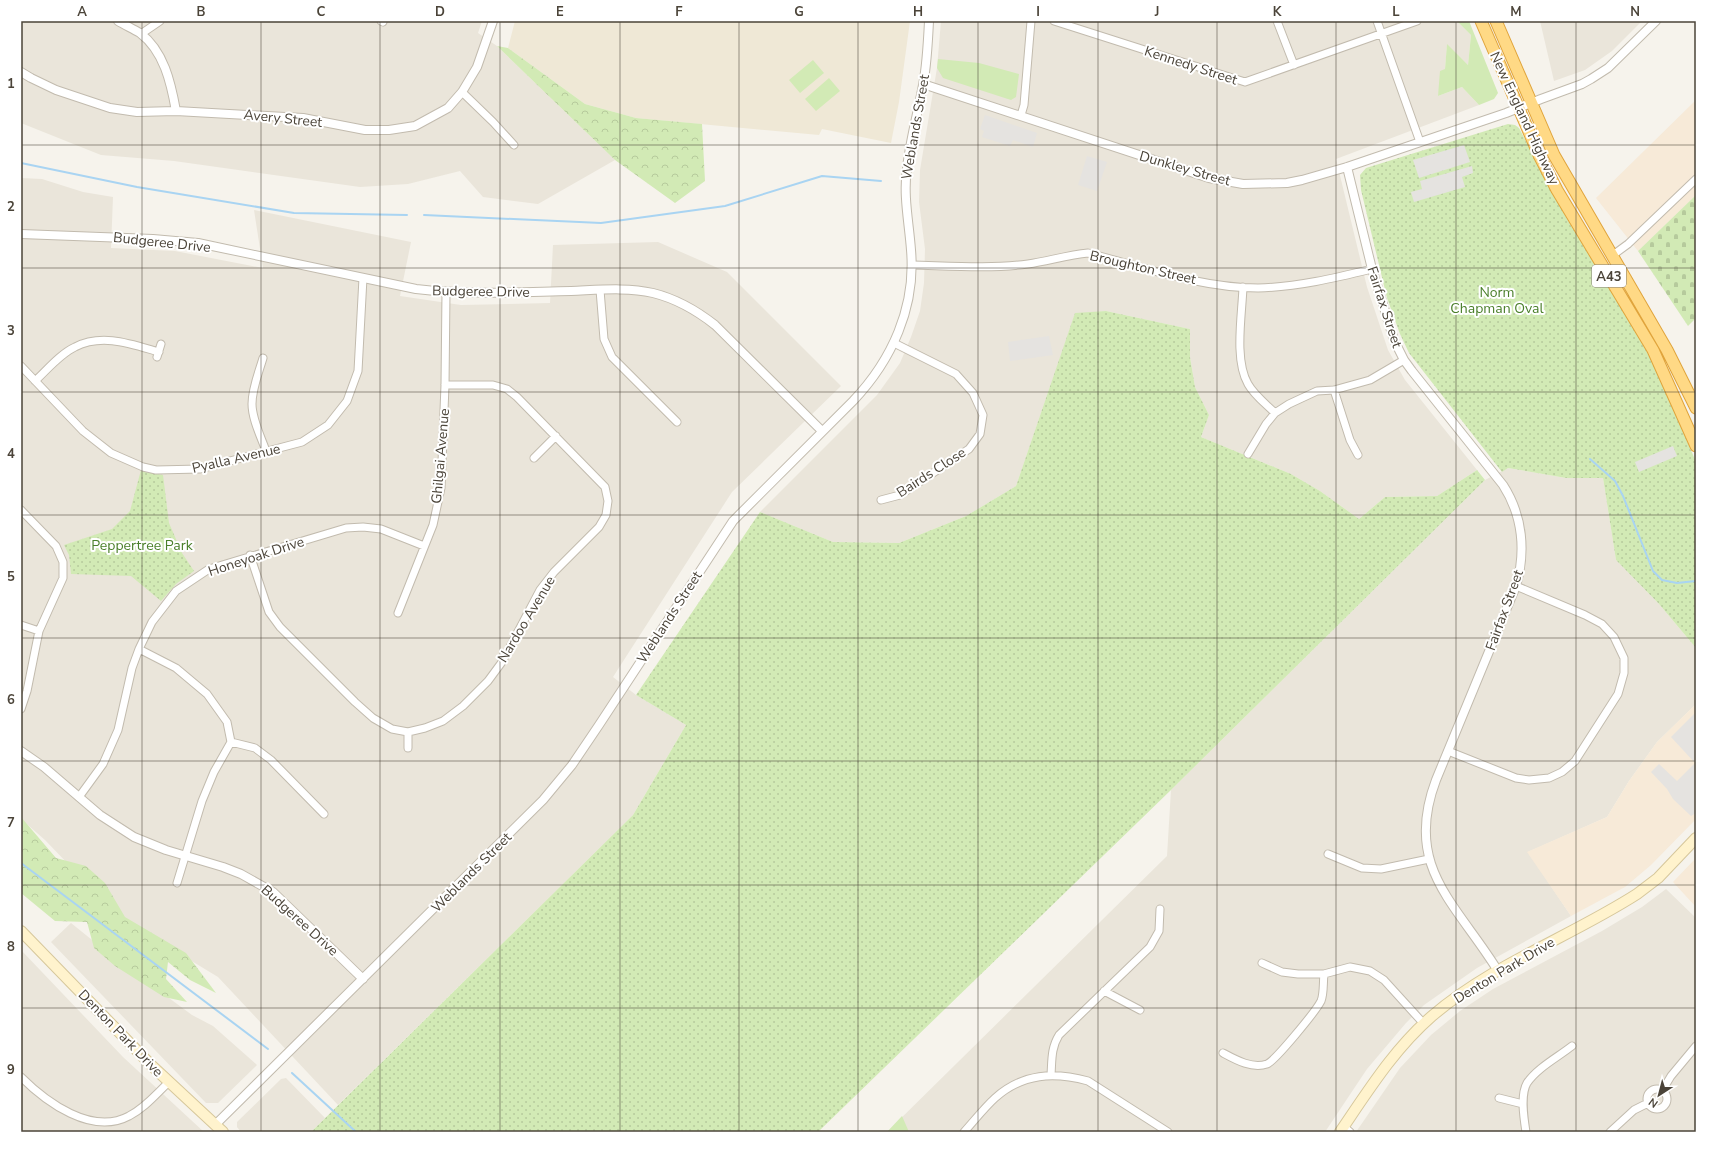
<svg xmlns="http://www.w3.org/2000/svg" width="1717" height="1153" font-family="'Nunito Sans',sans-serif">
<defs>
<pattern id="forest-crowns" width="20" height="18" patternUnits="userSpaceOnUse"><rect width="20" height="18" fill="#d2eab5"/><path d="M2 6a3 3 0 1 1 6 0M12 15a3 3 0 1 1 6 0" fill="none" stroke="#b6ca9c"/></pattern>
<pattern id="cemetery-stones" width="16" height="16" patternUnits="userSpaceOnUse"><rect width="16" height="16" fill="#d2eab5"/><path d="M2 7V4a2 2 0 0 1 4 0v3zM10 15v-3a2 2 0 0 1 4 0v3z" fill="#b6ca9c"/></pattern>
<pattern id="park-dots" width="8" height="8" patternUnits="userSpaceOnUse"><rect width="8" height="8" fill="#d2eab5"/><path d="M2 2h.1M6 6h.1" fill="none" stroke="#b6ca9c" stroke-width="1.8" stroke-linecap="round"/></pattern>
</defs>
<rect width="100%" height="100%" fill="#f6f3ec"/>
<!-- residential -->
<path fill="#eae5da" d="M21,21H482L478,33L497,46L615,160L538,204L483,197L460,171L408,184L360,187L174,161L101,155L21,123Z
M941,21H1457L1471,35L1468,65L1447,45L1445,69L1438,96L1462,87L1479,105L1336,159L1367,287L1388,350L1405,380L1477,470L1437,496L1385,497L1359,519L1320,491L1291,474L1201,437L1209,415L1195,387L1190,357V329L1106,311L1075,314L1016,486L966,516L899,543L833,542L760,512L877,395L900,363L911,337L920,311L924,283L925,249L919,202L920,170L937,68Z
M1540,21H1642L1612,51L1585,70L1554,81Z
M21,178L42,179L83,192L113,197L111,248L175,251L263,268L254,210L411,242L400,296L461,305L550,303L553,245L658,242L727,272L841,386L732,492L613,677L636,695L686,725L633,815L338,1105L218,977L119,917L45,840L21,819Z
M1508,468L1566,478H1603L1616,560L1659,604L1696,648V704L1657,742L1629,781L1607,817L1528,852L1571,916L1477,968L1424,1005L1406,1023L1367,1069L1325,1132H887L1167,856L1171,790L1485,480Z
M1666,889L1696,918V1132H1356L1400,1068L1431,1035L1460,1011L1493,989L1602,931L1642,907Z
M71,923L112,956L192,1015L213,1026L257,1065L218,1103H206L51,942Z
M21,950L123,1057L204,1132H21Z
M286,1078L325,1118L311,1132H241L237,1127V1122L281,1079Z"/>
<!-- commercial -->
<path fill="#f7ead8" d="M1696,100V195L1638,251L1596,198Z
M1696,704V819L1651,865L1625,887L1571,916L1527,852L1607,817L1629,781L1657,742Z
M1696,858V907L1673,882Z"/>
<!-- education -->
<path fill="#efe8d6" d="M515,21H910L899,102L891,143L822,129L819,135L636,118L585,104L508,48Z"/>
<!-- grass -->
<path fill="#d2eab5" d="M1457,21H1469L1498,93L1494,99L1479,105L1462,87L1438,96L1440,71L1445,69L1447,44L1468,65L1471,35Z
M938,59L979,63L1019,74L1016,97L1011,100L943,78L937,68Z
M813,60L824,73L800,93L789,80Z
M829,78L840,91L816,111L805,99Z
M902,1116L909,1132H887Z"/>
<!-- forest -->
<path fill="url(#forest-crowns)" d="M497,46L508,48L585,104L636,118L702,124L705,181L675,203L615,160Z
M21,817L56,858L86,866L105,883L125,917L186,953L216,993L190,980L168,962L166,979L187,1002L164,997L115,966L94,948L87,922L55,921L21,893Z"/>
<!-- cemetery -->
<path fill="url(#cemetery-stones)" d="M1696,195V318L1688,326L1638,251Z"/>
<!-- park -->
<path fill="url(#park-dots)" d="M1508,124L1515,125L1519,128L1567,219L1639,336L1660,377L1696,462V648L1659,604L1616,560L1603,478H1566L1508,468L1502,472L1409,353L1400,334L1387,298L1361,190L1360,175L1366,168Z
M1106,311L1190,329V357L1195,387L1209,415L1201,437L1291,474L1320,491L1359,519L1385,497L1437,496L1477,470L1485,480L1171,790L818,1132H311L633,815L686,725L636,695L760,512L833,542L899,543L966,516L1016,486L1075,313Z
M141,470L163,475L169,523L182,553L194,571L176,584L161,601L131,576L71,574L69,555L64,545L112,529L130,511Z"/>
<!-- parking -->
<path fill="#e5e3e0" d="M985,115L1037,133L1033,147L1013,140L1010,146L982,137L984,131L980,129Z
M1464,145L1470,162L1419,178L1413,160Z
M1087,156L1107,162L1097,191L1078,185Z
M1472,166L1473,173L1462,177L1465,187L1414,202L1411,192L1422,189L1420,181Z
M1049,336L1053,355L1010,361L1008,342Z
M1673,446L1677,456L1639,472L1635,462Z
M1696,712V813L1691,816L1673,799L1667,789L1651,772L1659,764L1677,781L1695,763L1671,737Z"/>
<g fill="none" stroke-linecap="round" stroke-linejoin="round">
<!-- stream -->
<path stroke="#a9d4f2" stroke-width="2" d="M21,163L137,187L294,213L407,215
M424,215L601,223L725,206L822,176L881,181
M1590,459L1615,481L1623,496L1653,571L1662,580L1677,583L1696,581
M21,863L268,1049
M292,1073L356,1132"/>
<defs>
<path id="minor" d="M381,21L383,22
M1054,21L1245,82L1417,21
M1277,21L1294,65
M1377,21L1420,142
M141,34L160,21
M462,92L493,122L514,145
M1021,115L1024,105L1031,21
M1613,255L1628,244L1696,179
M912,265C951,266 990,269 1028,264C1048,261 1068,255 1088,253C1143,267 1201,288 1258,288C1297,287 1335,278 1372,269
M1243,287C1242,315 1234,360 1248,384C1254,395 1266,404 1275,413
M600,290L604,339L612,357L677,422
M157,357L161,344
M263,358C259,372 252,388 252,404C252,419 261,437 266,451
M21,366L83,431L111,453L143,467L156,470L200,469L302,442L328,425L347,401L358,371L363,278
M35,381C47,370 60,354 75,347C102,333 131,344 159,352
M1334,390L1350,440L1358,455
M1248,454L1266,424L1275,413L1289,404L1317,391L1334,390L1370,380L1404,360
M534,458L556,436
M881,500L900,495L969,449L980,434L983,415L973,393L956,374L894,343
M21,510L56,546L63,562V578L39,631L27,691L21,709
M250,555L269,612L280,627L355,702L373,718L392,729L408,732L425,728L443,721L463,706L488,681L502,662L540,590L554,572L599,527L606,515L608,501L605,487L517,397L507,389L493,385H445
M398,613L433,525L441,488L445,385L446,292
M21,625L39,631
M139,649L176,668L207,694L227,722L231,742L214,772L202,801L177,883
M231,742L255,748L271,760L324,814
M408,748V732
M1448,751L1516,778L1529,780L1549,778L1562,772L1575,761L1618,694L1624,673V658L1614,637L1602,624L1585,615L1516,586
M79,797L103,764L118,730L132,668L139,649L152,622L176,591L209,569L346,528L363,527L381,529L424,546
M1328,854L1362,868L1381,869L1429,859
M1262,963L1282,972L1298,974H1324L1350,967L1370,971L1384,980L1424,1024
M1104,991L1140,1010
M1223,1053C1236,1060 1252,1069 1267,1064C1275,1061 1316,1011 1321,1001C1324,994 1323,982 1324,974
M1051,1075C1052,1060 1051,1048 1059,1035L1150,947L1159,931L1160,909
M21,1077C46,1102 92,1136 129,1116C145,1108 156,1094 169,1082
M1647 1099a10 10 0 1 1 20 0a10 10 0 1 1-20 0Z
M1662,1091L1671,1076L1696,1046
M1499,1098L1523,1104
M1344,1127L1350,1132
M964,1132C974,1121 984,1108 995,1098C1023,1073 1054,1072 1088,1081L1168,1132
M1526,1132C1524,1119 1520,1095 1527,1083C1537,1068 1558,1057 1572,1046
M1610,1132L1634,1110L1648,1103"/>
<path id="tertiary" d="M118,21C125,25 133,29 140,33C164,51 171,83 176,111
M21,72L31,78L56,90L110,108L137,112L176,111L303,118L365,130H389L415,126L448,108L462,92L477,67L493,21
M923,84L1209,178L1243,184L1287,183L1302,180L1347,167L1506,113L1541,99L1582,84L1591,79L1608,68L1656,21
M1347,167L1372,269L1394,340L1404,360L1412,371L1503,485C1523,516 1526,552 1516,586L1436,780C1403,867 1456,903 1498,971
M21,234L153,239L198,243L416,289C468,295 519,292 571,291C598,290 627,287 653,293C677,299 696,310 715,325L822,431
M21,751L44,767L100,815L134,837L166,850L223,867L241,874L273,892L363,979
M216,1124L543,800L572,765L599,725L733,521L853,401C892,360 916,307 911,250C909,222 903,196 907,168C910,140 918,112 923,85C927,64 928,42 929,21"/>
<path id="secondary" d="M21,931L151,1065L223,1132
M1340,1132C1368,1091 1394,1049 1432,1016C1493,964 1570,937 1637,894L1658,878L1696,838"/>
<path id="trunk" d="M1481,21L1539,155L1557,190L1653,350L1696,446
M1496,21L1554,155L1667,350L1696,408"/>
</defs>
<!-- minor casing -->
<use href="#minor" stroke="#c2bbae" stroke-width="9"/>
<!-- tertiary casing -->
<use href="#tertiary" stroke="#c2bbae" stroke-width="10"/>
<!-- secondary casing -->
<use href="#secondary" stroke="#d6c79b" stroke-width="12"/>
<!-- trunk casing -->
<use href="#trunk" stroke="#e0a43c" stroke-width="13"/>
<!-- minor -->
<use href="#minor" stroke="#fff" stroke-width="7"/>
<!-- tertiary -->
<use href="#tertiary" stroke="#fff" stroke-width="8"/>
<!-- secondary -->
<use href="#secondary" stroke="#fff3cd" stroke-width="10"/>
<!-- trunk -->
<use href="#trunk" stroke="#ffd985" stroke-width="11"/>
</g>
<!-- grid -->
<path fill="none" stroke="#4b4439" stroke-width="1" stroke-opacity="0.55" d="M142,21V1132M261,21V1132M380,21V1132M500,21V1132M620,21V1132M739,21V1132M858,21V1132M978,21V1132M1098,21V1132M1217,21V1132M1336,21V1132M1456,21V1132M1576,21V1132M21,145H1696M21,268H1696M21,392H1696M21,515H1696M21,638H1696M21,761H1696M21,885H1696M21,1008H1696"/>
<g text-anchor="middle" stroke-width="4" stroke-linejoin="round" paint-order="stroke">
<!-- shield labels -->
<rect fill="#fff" stroke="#817c74" stroke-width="1" x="1592" y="265" width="34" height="22" rx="3"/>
<g font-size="13" font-weight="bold" fill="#4b4439">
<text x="1609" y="281">A43</text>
</g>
<!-- street labels -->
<g font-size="14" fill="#4b4439" stroke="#fff">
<text transform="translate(1191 65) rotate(18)" y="5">Kennedy Street</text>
<text transform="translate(283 118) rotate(6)" y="5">Avery Street</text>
<text transform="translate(1525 118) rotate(65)" y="5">New England Highway</text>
<text transform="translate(915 127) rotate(-80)" y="5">Weblands Street</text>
<text transform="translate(1185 168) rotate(16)" y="5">Dunkley Street</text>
<text transform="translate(162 242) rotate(6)" y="5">Budgeree Drive</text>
<text transform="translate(1143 267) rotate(13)" y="5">Broughton Street</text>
<text transform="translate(481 291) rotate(1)" y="5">Budgeree Drive</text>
<text transform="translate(1385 307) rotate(72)" y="5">Fairfax Street</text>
<text transform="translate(440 456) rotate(-85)" y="5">Ghilgai Avenue</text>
<text transform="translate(236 458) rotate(-13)" y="5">Pyalla Avenue</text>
<text transform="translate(931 472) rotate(-33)" y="5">Bairds Close</text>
<text transform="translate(256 556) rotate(-18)" y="5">Honeyoak Drive</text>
<text transform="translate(1504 610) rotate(-70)" y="5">Fairfax Street</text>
<text transform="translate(669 617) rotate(-57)" y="5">Weblands Street</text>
<text transform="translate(526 619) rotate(-59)" y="5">Nardoo Avenue</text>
<text transform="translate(471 872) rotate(-45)" y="5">Weblands Street</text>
<text transform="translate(300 920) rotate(42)" y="5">Budgeree Drive</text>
<text transform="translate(1504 970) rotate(-31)" y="5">Denton Park Drive</text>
<text transform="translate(121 1033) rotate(46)" y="5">Denton Park Drive</text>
</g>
<!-- park labels -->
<g font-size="14" fill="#4a7f2a" stroke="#fff">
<text x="1497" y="297">Norm<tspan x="1497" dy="16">Chapman Oval</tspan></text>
<text x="142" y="550">Peppertree Park</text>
</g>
</g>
<!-- border -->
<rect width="1717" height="1153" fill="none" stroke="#ffffff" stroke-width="44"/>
<!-- north arrow -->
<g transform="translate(1659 1095) rotate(216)" stroke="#ffffff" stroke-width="3" paint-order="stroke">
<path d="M0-3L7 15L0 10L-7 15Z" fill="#4b4439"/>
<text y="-6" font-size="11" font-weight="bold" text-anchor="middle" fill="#4b4439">N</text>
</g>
<rect x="22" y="22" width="1673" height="1109" fill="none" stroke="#4b4439" stroke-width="1.5"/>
<g font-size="13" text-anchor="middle" font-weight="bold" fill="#4b4439">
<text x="82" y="16">A</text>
<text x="201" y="16">B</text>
<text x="321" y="16">C</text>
<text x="440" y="16">D</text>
<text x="560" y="16">E</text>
<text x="679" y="16">F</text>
<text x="799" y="16">G</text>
<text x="918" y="16">H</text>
<text x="1038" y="16">I</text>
<text x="1157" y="16">J</text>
<text x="1277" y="16">K</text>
<text x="1396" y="16">L</text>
<text x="1516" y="16">M</text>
<text x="1635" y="16">N</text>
<text x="11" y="88">1</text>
<text x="11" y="211">2</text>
<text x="11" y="335">3</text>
<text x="11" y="458">4</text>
<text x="11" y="581">5</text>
<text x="11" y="704">6</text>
<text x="11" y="827">7</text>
<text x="11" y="951">8</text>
<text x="11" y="1074">9</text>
</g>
</svg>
